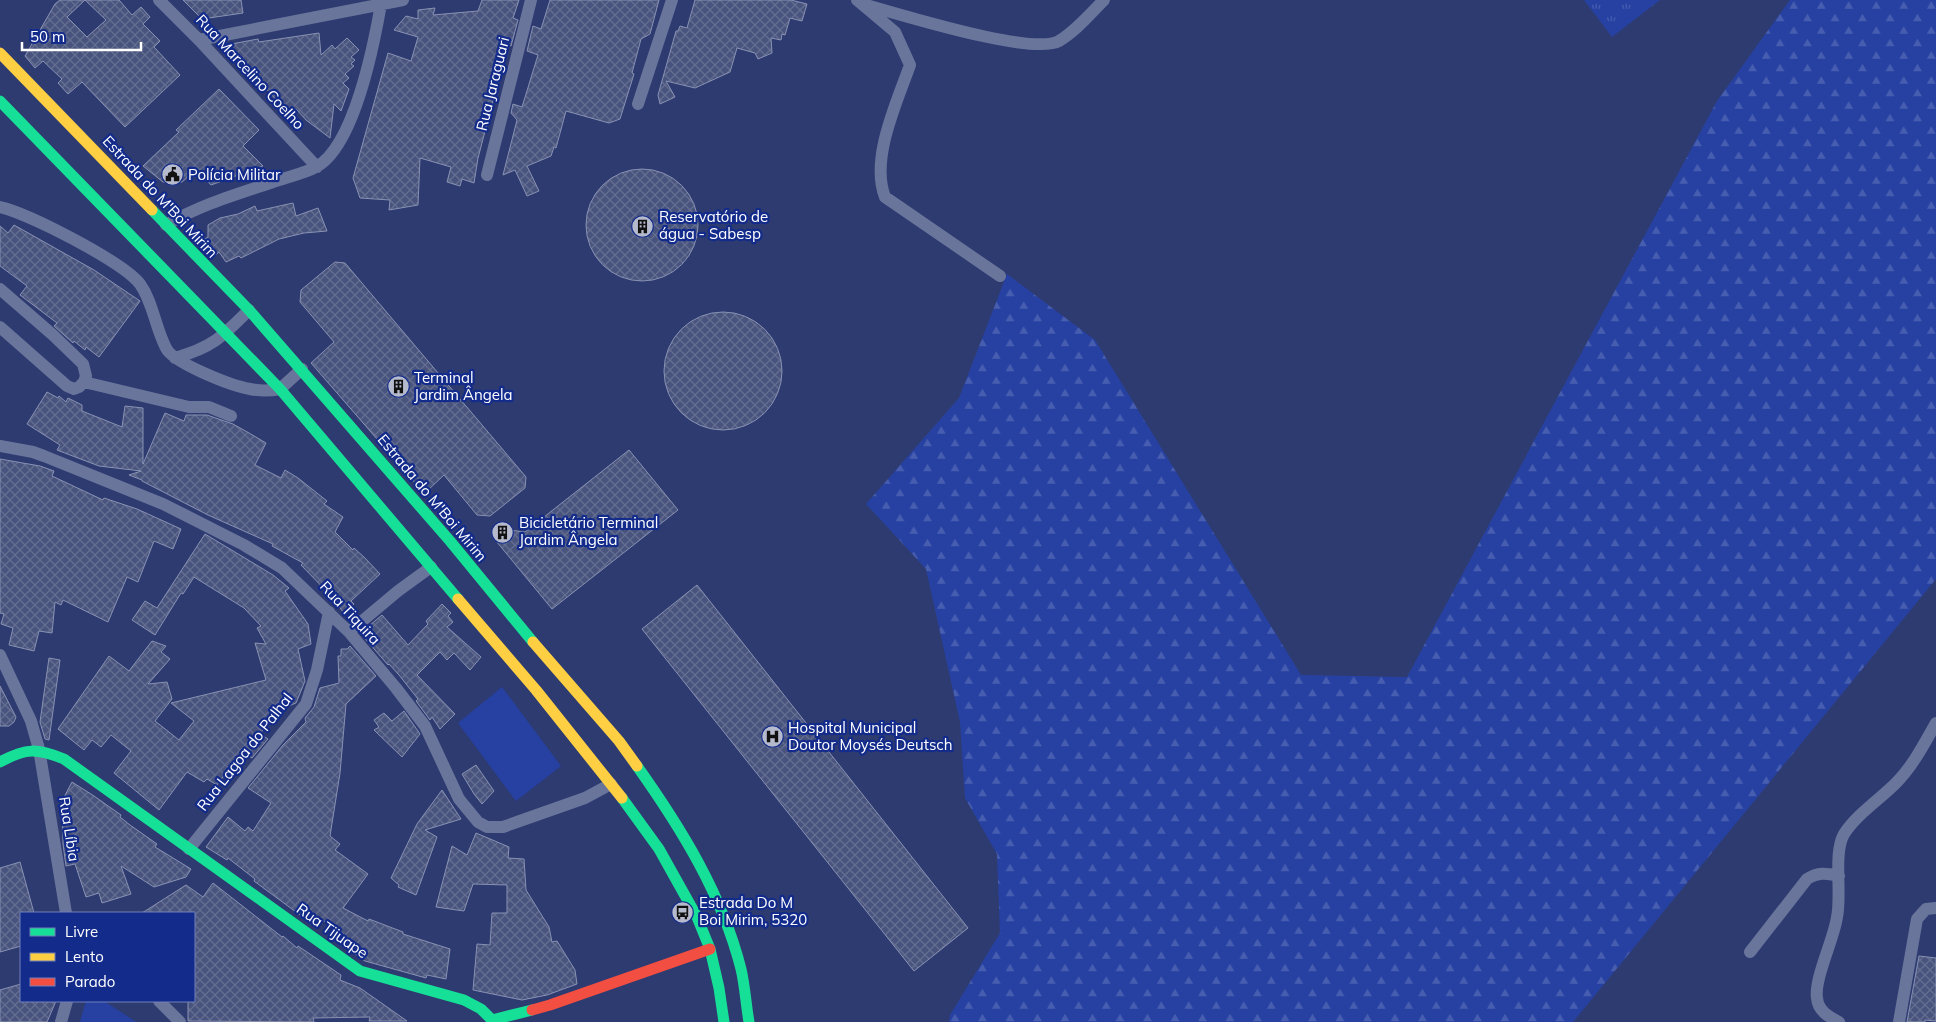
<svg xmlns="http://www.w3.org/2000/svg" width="1936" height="1022" font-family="Mulish,sans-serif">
<defs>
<pattern id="grass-tufts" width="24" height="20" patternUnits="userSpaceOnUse" patternTransform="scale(1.25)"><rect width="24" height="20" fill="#2641a2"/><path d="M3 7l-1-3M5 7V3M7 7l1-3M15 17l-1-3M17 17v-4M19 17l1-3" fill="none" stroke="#475eb0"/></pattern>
<pattern id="forest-firs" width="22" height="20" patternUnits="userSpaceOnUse" patternTransform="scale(1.25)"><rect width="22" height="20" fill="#2641a2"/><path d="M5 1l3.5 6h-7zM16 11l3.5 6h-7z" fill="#475eb0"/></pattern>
<pattern id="building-cross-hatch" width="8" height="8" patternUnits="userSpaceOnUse" patternTransform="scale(1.25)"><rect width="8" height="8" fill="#49547e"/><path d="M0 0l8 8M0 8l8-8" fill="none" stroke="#646e91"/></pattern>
</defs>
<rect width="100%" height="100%" fill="#2e3b70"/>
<!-- grass -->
<path fill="url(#grass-tufts)" d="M1584,0H1660L1612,37Z"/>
<!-- forest -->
<path fill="url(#forest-firs)" d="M1790,0H1936V579L1573,1022H949L950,1015L1000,933L997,854L965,798L960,722L926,569L866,504L959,398L1007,274L1095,340L1301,675L1407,677L1717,101Z"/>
<!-- park -->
<path fill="#2641a2" d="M502,687L561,766L516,801L458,723Z
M86,1001H104L136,1022H80Z"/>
<!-- building -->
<path fill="url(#building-cross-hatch)" stroke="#8992b3" d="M60,0H85L67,17L87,37L106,20L85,0H119L132,15L141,7L150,17L143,24L160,41L154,47L180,75L125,127L82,82L68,94L58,83L62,79L43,61L35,68L25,56L55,4Z
M183,0H241L243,13L202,19Z
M482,0H519L513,18L518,20L511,46L509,45L500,74L478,158L474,183L462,179L460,186L447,182L451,167L420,158L418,205L389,210L390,200L360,198L353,178L388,53L411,61L418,37L394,30L406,16L418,19V10L435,8L433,15L478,11Z
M550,0H659L650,34L641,39L632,73L634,74L620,119L609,123L566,111L556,148L554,147L551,156L527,166L539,191L527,196L515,170L503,175L517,120L511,113L513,104L522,107L538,55L527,51L533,26L541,29Z
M695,0H791L807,4L802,21L790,18L785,35L782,34L781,40L771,38L772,53L758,59L755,53L737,48L730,72L695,88L666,81L675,97L660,104L658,95L676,31H678L680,26L687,28Z
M319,33L321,55L332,45L335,49L347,38L359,50L351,57L355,60L351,64L354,66L345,74L349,78L343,83L349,89L341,111L334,104L330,138L306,120L296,109L290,115L226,45L258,39L259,42Z
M219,89L259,130L243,146L263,166L211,185L197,169L182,182H163L143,166L179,132L176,130Z
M586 225a56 56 0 1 1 112 0a56 56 0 1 1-112 0Z
M293,203L296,216L318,208L327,231L304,233L279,239L241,258L239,256L226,262L219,252L216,255L203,240L208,237V225L220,218L238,214L255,206L257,211Z
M14,225L94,270L140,301L99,357L86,347L85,350L74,341L73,343L54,326L57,323L20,295L27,286L0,266V226L8,233Z
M335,262L345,263L526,477L525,488L490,516L477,515L444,475L428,490L427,489L423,492L311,363L334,342L300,302L301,290Z
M664 371a59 59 0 1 1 118 0a59 59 0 1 1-118 0Z
M47,392L58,398L59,396L66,402L68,398L82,405V411L122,427L125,406L143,408V464L165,413L184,421L186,415H207L233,424L249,433L266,443L255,465L281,478L285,470L298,478L327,501L324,504L343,517L335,532L353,550L354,548L365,558L380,574L351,601L354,604L344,613L336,603V595L334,599L301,565L303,563L272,546L273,544L208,515L142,481V480L129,475L141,471L99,466L57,450L60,445L27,424Z
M629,450L678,510L552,609L492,536L501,529L525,532Z
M0,459L40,466L54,471L52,476L103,500L104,498L137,509L181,529L173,549L154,541L138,582L127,577L108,622L63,600L61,605L55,602L52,633L39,631L34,651L9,645L13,628L1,624L4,614L0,613Z
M205,534L273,575L289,588L285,591L308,624L311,644L298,649L305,681L296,703L276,711L260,734L268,739L252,758L242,752L217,785L207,779L204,782L187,772L159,810L114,773L131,751L111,735L101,747L92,740L84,750L58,729L109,656L129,671L152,641L166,646L161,652L170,659L148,684L167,682L172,699L155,721L179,740L194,721L171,703L266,680L255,643L266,644L257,628L261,626L244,608L194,577L183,594L181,593L155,635L132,620L145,601L157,608Z
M697,585L968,928L914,971L642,629Z
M442,604L451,613L448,616L453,622L447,627L481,657L470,670L454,653L447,660L440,652L417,675L455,714L440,729L432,717L430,720L416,701L418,699L399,675L389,664L388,665L362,635L371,628L369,626L382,615L408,645L428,624L426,621Z
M350,646L376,676L346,704L340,773L330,836L340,844L335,850L368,874L343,908L368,921L369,919L403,932V934L450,949L446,979L427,975L426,978L365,961L336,941L340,932L321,919L315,926L254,881L255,879L228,858L227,860L206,847L228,817L245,831L248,827L253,831L271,803L248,788L283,745L306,722L305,718L314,707L320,688L339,683L338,656H341V649H347Z
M49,658L60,660L49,740L45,739L40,722Z
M0,686L16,717L14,722L9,726H0Z
M404,711L420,734L402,757L374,730L379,727L374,720L384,713L392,721Z
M476,765L494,791L482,804L474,794L462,774Z
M72,782L94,796L121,815L120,817L130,825L157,844L155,847L191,869L186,877L154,887L121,866L131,894L102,903L99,893L86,897L75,864L66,866L63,844L62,801Z
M442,790L461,819L425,830L437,837L416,895L398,887L399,885L391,878L417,824Z
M476,833L509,847L508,858L524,859L526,890L549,927L552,942L557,941L575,970L577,984L547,995L522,1000L473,990L477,944L490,945L492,913H507V885L473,884L464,911L436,907L452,846L467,855Z
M20,862L34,913H21V946L0,952V868Z
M213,883L282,937L283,936L297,948L298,946L341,975L340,980L360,988L407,1021H369L370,1017L313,1018L314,1022L188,1021V1001H194V913H142L186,885L203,897Z
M1919,956L1936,958V1021L1925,1020V1022H1907Z
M21,984V1001H56L47,1022H0V990Z"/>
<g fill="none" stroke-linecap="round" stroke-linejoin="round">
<!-- street -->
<path stroke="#6a759c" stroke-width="12" d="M159,0L199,40L317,167
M857,0L895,32L910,65C897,102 870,159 885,197L1000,276
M866,5C900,14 1032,56 1059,41C1076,31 1090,14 1104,0
M199,40L403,0
M638,104L672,0
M487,175L531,0
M0,207C28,213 123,262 140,284C153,302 155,327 166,348C173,363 232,386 250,389C260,391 270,391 280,389L302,369
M166,225C201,204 241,193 279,180C291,176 305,173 316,167C354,147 374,44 381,4
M0,289L53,335L83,364L86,376L84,382L79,387L74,389L67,386L0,327
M175,358C213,347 222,337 249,310
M84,382L189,407H209L231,416
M0,446L33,452L44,456L163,504L244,545L282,568L349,632L396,688L425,726L459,799L478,822L487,827H503L585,798L611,784
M349,632L398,591L431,567
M0,655L31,721L39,749L66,913
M189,849L306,704L317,670L329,612
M1750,952L1807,879C1818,872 1826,873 1839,876
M159,1001L180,1022
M61,1022L67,1001
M1839,1022C1829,1017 1818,1011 1817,998C1814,979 1834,939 1837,917C1842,894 1833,853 1844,834C1857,814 1879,800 1896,783C1913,766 1924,744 1936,723
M1899,1022L1917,919L1926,909L1936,908"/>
<!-- fast -->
<path stroke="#16e098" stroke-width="11" d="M0,101L280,389L458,599
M152,210L249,310L450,541L533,642
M0,762C26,748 36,748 64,759L360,971L464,1000L481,1009L492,1020L532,1010
M637,766C681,828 722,894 741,969C745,986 746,1005 749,1022
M622,798L659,849L697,917L710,949L719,988L724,1022"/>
<!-- slow -->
<path stroke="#ffcf43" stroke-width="11" d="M0,53L152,210
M458,599L536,690L622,798
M533,642L619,741L637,766"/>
<!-- jam -->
<path stroke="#f24e42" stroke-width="11" d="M532,1010L550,1005L710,949"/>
</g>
<!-- icons -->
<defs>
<symbol id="civic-disc" viewBox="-11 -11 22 22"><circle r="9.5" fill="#b6bacd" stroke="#132b8b"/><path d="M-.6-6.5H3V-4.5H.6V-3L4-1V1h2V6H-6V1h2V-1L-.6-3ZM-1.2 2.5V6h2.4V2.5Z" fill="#111"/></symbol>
<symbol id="building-disc" viewBox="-11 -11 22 22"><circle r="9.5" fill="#b6bacd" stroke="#132b8b"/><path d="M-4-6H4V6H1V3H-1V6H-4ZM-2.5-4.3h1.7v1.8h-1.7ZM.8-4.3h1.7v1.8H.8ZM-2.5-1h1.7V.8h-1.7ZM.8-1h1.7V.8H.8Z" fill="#111"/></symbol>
<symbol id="hospital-disc" viewBox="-11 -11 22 22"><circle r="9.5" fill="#b6bacd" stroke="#132b8b"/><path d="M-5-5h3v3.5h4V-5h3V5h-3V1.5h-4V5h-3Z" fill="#111"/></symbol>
<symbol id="bus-disc" viewBox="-11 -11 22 22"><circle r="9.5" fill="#b6bacd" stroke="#132b8b"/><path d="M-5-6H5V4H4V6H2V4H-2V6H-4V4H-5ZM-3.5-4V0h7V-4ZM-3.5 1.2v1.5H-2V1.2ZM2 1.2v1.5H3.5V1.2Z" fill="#111"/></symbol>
</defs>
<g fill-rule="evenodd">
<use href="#civic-disc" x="160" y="162" width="25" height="25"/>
<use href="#building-disc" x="630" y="214" width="25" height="25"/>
<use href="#building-disc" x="386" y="374" width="25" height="25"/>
<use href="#building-disc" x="490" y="520" width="25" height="25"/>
<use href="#hospital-disc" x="760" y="724" width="25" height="25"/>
<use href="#bus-disc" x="670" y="900" width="25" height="25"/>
</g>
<g text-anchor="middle" stroke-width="4.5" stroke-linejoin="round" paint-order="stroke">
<!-- street labels -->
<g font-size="15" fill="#fff" stroke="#132b8b">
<text transform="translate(250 72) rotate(47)" y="5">Rua Marcelino Coelho</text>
<text transform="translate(493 84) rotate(-76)" y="5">Rua Jaraguari</text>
<text transform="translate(160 197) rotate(47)" y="5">Estrada do M'Boi Mirim</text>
<text transform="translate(432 498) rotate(50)" y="5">Estrada do M'Boi Mirim</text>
<text transform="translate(350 613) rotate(47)" y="5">Rua Tiquira</text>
<text transform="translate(245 752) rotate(-52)" y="5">Rua Lagoa do Palhal</text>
<text transform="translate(69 829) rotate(81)" y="5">Rua Líbia</text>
<text transform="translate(332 931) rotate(35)" y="5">Rua Tijuape</text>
</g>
<!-- poi labels -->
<g font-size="15" fill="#fff" stroke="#132b8b" text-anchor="start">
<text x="188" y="180">Polícia Militar</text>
<text x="659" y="222">Reservatório de<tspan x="659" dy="17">água - Sabesp</tspan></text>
<text x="414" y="383">Terminal<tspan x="414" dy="17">Jardim Ângela</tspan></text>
<text x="519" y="528">Bicicletário Terminal<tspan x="519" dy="17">Jardim Ângela</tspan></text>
<text x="788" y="733">Hospital Municipal<tspan x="788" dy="17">Doutor Moysés Deutsch</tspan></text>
<text x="699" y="908">Estrada Do M<tspan x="699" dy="17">Boi Mirim, 5320</tspan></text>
</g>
</g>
<!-- legend -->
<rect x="20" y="912" width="175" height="90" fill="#132b8b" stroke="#7180b9"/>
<rect x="30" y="928" width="25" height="8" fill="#16e098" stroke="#7180b9"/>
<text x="65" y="937" font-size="15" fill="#ffffff">Livre</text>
<rect x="30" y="953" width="25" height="8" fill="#ffcf43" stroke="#7180b9"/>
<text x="65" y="962" font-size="15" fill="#ffffff">Lento</text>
<rect x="30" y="978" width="25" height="8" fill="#f24e42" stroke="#7180b9"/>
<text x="65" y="987" font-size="15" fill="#ffffff">Parado</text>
<!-- scale -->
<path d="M22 42v8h119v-8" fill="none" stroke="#ffffff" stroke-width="2.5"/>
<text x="30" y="42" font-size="15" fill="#ffffff" stroke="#132b8b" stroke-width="4" paint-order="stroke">50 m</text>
</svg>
